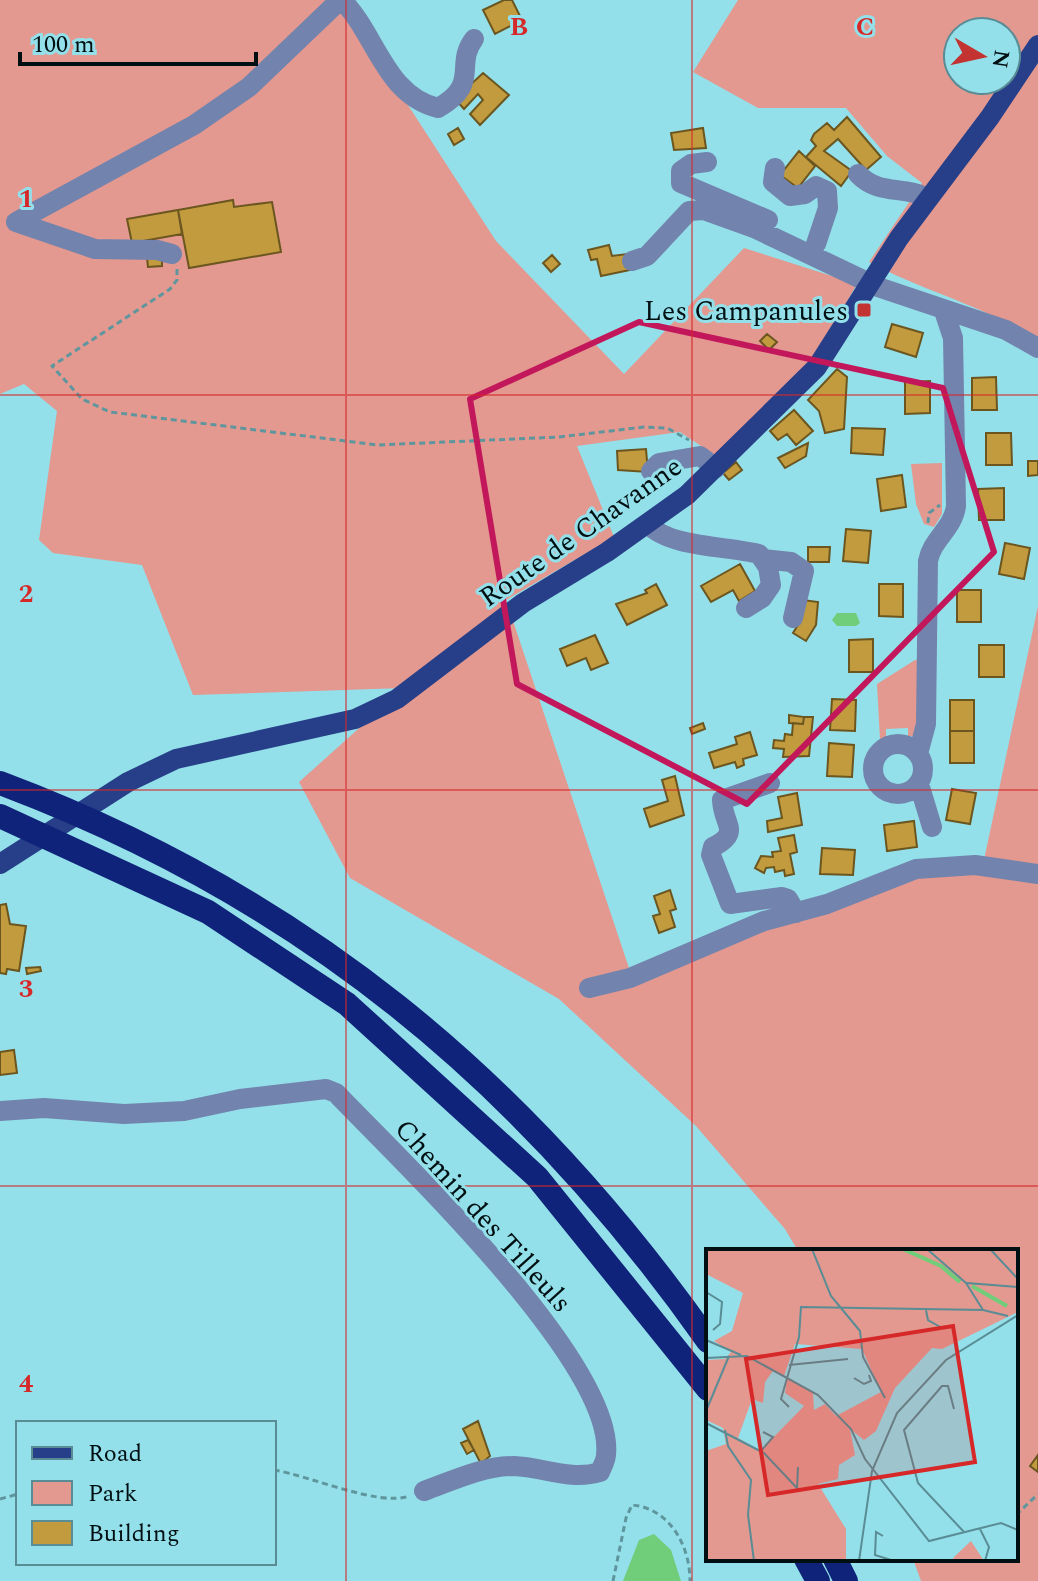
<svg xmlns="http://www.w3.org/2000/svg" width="1038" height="1581" font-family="Spectral,serif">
<rect width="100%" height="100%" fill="#94e0ea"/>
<!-- green -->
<path fill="#e39890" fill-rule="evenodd" d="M0,0H340L496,241L624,374L744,248L857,284L811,364L716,456L680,432L577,446L614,537L506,600L629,968L906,876L981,874L1038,606V1581H921L913,1559H1016V1251H798L785,1229L696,1126L559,999L350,878L299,782L404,688L193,695L142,565L53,553L39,540L57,411L24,384L0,394Z
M738,0H1038V341C986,306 925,292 869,262L922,183L887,156L846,108H758L693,72ZM958,32H1006V80H958Z
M942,463V514L934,527L924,524L916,504L911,464Z
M915,660H920L919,725L914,736H908V728L886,729V739L880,740L877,684Z"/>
<!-- water -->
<path fill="#70ce7a" d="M837,613H856L860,623L856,626H837L832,620Z
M654,1534L671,1550L681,1581H623L639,1540Z"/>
<!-- building -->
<path fill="#c19b3e" stroke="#6c5620" stroke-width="2" d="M504,0H512L522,20L495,34L483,10Z
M483,73L509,95L480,125L470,114L483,100L478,94L464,109L455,99Z
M847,117L881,157L866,170L838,139L824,151L852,171L841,186L806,157L816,146L811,140L814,134L827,123L834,130Z
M458,128L464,139L454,145L448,134Z
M703,128L706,148L674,150L671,133Z
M799,151L815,166L798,188L780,175Z
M233,200L234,207L272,202L281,252L189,268L178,210Z
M178,210L182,234L132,243L127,219Z
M609,245L612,256L627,254L630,270L601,276L597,259L591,260L588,250Z
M552,255L560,264L551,272L543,263Z
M162,257V266L148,267L147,258Z
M892,324L923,333L916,357L885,347Z
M767,334L777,342L769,350L760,341Z
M837,369L847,377L844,429L825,433L819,411L808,400Z
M996,377L997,410H972V378Z
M930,381V413L905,414V382Z
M794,410L813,431L796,445L787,434L778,440L770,431Z
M852,428L885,429L883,455L851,453Z
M986,433H1011L1012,465H986Z
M808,443L806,456L785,468L778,458Z
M646,449L648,472L618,470L617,451Z
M1028,461H1038V475L1028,476Z
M736,462L742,470L729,480L723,473Z
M902,475L906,507L881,511L877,479Z
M1004,488V520H979L978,489Z
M846,529L871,531L868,563L843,561Z
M1005,543L1030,548L1024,579L999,574Z
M808,547H830L829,562H808Z
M740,564L755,591L739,601L733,590L711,602L701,586Z
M656,584L667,605L627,625L616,604L647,593L645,590Z
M879,584H903V617L879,616Z
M957,590H981V622H957Z
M803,600L818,602L816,625L806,641L793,633L801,620Z
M595,635L608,663L591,670L586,658L567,666L560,649Z
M873,639V672H849V640Z
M979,645H1004V677H979Z
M832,699L856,700L855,731L830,730Z
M950,700H974V731H950Z
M789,715L804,717L803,724L789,723Z
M804,717H813L809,756L783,757L784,749L773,748L774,740L784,741L785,734L792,735L793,723L803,724Z
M703,723L705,729L692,734L690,728Z
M950,731H974V763H950Z
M750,732L757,755L743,759L744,765L737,768L735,762L714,768L709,753L737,744L735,737Z
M829,743L854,745L852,777L827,776Z
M675,776L684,815L650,827L644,809L668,801L662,780Z
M952,789L976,793L970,824L946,820Z
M797,793L802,825L768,832L767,821L782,818L778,797Z
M914,821L917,847L887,851L884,825Z
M794,835L797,852L790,854L794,874L785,876L784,870L775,872L774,867L766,868L764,873L755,868L761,856L773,857L772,852L781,851L778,838Z
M822,848L855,850L853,875L820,874Z
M670,890L676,909L670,911L675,927L659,933L653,916L660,914L654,896Z
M6,904L10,924L26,926L19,971L7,969L6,974L0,973V905Z
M40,967L41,971L27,974L26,968Z
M14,1050L17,1073L0,1075V1052Z
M478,1421L490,1456L481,1464L463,1429Z
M468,1440L474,1450L467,1454L461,1443Z
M1038,1455V1472L1030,1466Z"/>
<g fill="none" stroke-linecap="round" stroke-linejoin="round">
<!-- path -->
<path stroke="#5f969d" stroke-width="3" stroke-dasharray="6 4" stroke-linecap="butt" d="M177,269V280L170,289L52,366L82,399L110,412L378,445L559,437L644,427L667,428L689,440
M928,523L929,513L940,505
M274,1470C311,1476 379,1507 409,1496
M0,1499L18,1494
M1016,1515L1038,1494
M613,1581L626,1518L632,1505C669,1508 690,1545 690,1581"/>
<!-- minor -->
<path stroke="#7284ad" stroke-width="20" d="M342,0C377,36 385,95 438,108C481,84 454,65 474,39
M707,162L691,164L681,171V183L768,220
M775,168L773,182L790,196L805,194L816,186L827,191L828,208L816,244
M858,174C879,196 903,185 928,198
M172,254L157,250L95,249L16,222L194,125L249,87L340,0
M632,261L647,256L689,211L704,210L754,228L878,287L1006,330L1038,348
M651,471L659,463L700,456L716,468
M648,524C669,548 731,546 759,554L768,567L771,585L762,598L746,608
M763,559L791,562L804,571L793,618
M873 769a25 25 0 1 1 50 0a25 25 0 1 1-50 0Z
M918,754L926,724L928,561C932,539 953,529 956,506L953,338L944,311
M770,783L722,800C723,825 742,832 713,847L711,855L730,904L782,897L788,899L796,913
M919,784L932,827
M589,988L630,978L764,921L827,904L916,869L975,865L1038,874
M0,1111L44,1108L124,1114L184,1111L240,1099L326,1089L336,1093C400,1160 616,1364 606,1455C606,1460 602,1467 600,1472C570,1481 543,1467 514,1466C482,1466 452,1481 424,1491"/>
<!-- major -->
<path stroke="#263f88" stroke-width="20" d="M0,864L128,782L176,759L355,719L397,699L523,603L607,552L687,495L817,367L899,238L990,117L1038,45"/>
<!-- highway -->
<path stroke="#0e2379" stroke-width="24" d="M0,783C301,896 523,1079 708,1341
M0,816L208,912L347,1004L537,1177L708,1389
M806,1559L818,1581
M835,1559L846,1581"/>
</g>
<!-- marked area -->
<path fill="none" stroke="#c2185b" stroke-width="6" stroke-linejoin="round" d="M639,322L943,388L994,552L747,804L517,684L470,399Z"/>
<!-- grid -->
<path fill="none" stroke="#d62828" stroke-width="2" stroke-opacity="0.55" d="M346,0V1581M692,0V1581M0,395H1038M0,790H1038M0,1186H1038"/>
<!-- markers -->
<rect fill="#c23331" stroke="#94e0ea" stroke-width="3" x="856" y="302" width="16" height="16" rx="4"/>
<g text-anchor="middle" stroke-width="6" stroke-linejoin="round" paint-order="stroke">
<!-- poi labels -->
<g font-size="28" fill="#000f12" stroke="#94e0ea" text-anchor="end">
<text x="848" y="320">Les Campanules</text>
</g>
<!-- street labels -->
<g font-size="28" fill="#000f12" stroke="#94e0ea">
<text transform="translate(580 531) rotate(-35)" y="10">Route de Chavanne</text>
<text transform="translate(484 1215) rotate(48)" y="10">Chemin des Tilleuls</text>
</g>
</g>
<!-- overview -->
<g transform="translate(706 1249)">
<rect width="312" height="312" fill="#94e0ea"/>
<path d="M0,0H312V63L236,100L226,99L189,139L170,182L158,191L144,180L149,206L133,216L132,230L112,235L140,280V312H0V202L20,195L17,179L0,171V111L19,110L25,103L8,92L26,82L37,44L0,25ZM89,95L156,100L175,143L130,167L119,155L108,161L107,143L81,128L79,144L98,157L54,202L32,189L46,150L57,154L59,133L67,122L78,127ZM265,292L278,312H246L248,308Z" fill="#e39890" fill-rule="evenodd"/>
<path fill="none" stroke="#70ce7a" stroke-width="4" d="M137,0H163M197,0L235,17L254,33M266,37L301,57"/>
<path fill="none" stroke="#598c94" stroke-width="2" d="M106,0L125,47L154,82L157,108L179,149M221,0L260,34M284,0L312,30M0,43L16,53L14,75L7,81M220,61L222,71L236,79M277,61L260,34L312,38M0,91L35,106M0,109L41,107L112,146L145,180L159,210L223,292L295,274L312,281M83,116L142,110M148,129L158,135L165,132L163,126M83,158L75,150L93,88L95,58L277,61L302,67M248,160L242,137H236L198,181L212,234L258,283M0,162L23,107M0,174L58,204L91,239L92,218M19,181L22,197L45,231L42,266L48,312M55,202L67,188L57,183M274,280L283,298L279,312M177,287L170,283L169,306L188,312M153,312L166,222L191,164L240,111L312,66"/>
<path fill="#d62828" fill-opacity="0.15" stroke="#d62828" stroke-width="4" d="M247,77L269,213L62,246L40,110Z"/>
<rect width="312" height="312" fill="none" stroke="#000f12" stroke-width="4"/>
</g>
<g font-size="26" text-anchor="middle" font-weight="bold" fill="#d62828" stroke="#94e0ea" stroke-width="6" stroke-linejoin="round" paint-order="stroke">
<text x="519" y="35">B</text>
<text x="865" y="35">C</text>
<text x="26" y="207">1</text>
<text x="26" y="602">2</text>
<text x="26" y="997">3</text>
<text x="26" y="1392">4</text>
</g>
<!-- legend -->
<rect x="16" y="1421" width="260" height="144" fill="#94e0ea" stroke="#598c94" stroke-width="2"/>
<rect x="32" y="1447" width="40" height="12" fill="#263f88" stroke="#598c94" stroke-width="2"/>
<text x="88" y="1461" font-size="24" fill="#000f12">Road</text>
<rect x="32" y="1481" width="40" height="24" fill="#e39890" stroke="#598c94" stroke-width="2"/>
<text x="88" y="1501" font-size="24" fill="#000f12">Park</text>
<rect x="32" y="1521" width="40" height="24" fill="#c19b3e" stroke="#598c94" stroke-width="2"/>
<text x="88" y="1541" font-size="24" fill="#000f12">Building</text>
<!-- north arrow -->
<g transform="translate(982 56) rotate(99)"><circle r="38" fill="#94e0ea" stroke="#598c94" stroke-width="2"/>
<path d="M0-6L14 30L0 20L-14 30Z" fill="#c23331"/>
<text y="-12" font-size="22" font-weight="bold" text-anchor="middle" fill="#000f12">N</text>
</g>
<!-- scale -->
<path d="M20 52v12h236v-12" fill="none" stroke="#000f12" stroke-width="4"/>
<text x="32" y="52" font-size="24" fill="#000f12" stroke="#94e0ea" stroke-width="6" paint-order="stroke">100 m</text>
</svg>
